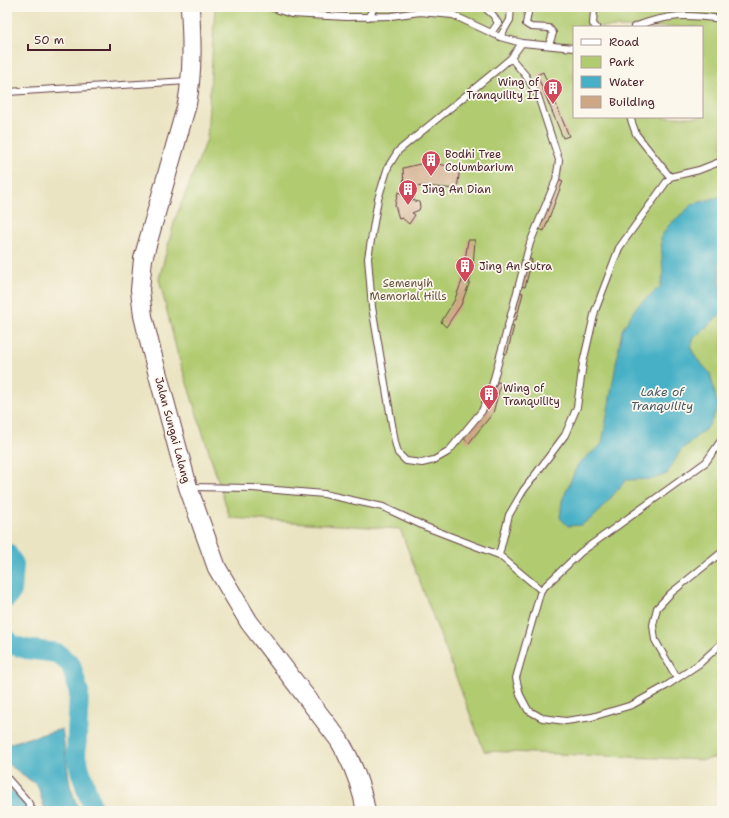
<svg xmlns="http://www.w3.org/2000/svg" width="729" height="818" font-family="'Shantell Sans',sans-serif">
<rect width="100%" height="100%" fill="#fbf7ec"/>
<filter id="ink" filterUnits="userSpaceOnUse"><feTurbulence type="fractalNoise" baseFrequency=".025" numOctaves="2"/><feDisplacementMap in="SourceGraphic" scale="8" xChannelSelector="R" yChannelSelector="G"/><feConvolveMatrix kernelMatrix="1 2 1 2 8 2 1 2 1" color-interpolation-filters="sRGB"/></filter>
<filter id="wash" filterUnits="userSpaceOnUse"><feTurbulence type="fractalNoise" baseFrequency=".012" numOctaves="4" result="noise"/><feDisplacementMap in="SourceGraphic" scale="16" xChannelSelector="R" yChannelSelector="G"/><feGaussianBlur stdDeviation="0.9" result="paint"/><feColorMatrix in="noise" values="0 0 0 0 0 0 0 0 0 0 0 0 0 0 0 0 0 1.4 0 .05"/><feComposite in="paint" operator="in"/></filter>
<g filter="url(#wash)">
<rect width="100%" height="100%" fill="#ebe4c3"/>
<!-- green -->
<path fill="#b1cb71" stroke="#7e754e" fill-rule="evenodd" d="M215,7H722V756L704,760L484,751L400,529L230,518L177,352L159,279L175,219L207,139ZM574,27H702V117H574Z"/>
<!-- water -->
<path fill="#47b0c6" stroke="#486878" d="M722,196V259L719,262L721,314L694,338L691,348L696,358L710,373L718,407L709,426L681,450L667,474L653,479L626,480L595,516L581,525L568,526L560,518L562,501L578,464L602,444L622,330L636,307L660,287L663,276L661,237L668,226L693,204Z
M62,729L70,786L79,811H45L38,786L7,763V744Z
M7,787L23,800L28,811H7Z"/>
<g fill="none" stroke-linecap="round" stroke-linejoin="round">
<!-- river -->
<path stroke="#47b0c6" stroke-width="20" d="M7,553L14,564L12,591L7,598
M7,639L12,645L26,649L57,653L71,665L79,693L76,757L92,807L95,811"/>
</g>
<g id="blocks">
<!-- building -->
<path fill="#cea885" d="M543,72L569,136L563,138L537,75Z
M420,164H438L460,168L457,189L424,186L404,188L403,168Z
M558,179L563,181L544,231L539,229Z
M410,189L415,197L412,200L419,202L420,207L419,210L412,213L415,215L409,224L402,218L399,219L395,205L398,192L403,194Z
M468,240H475L473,266L469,284L461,305L446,327L441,322L454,301L462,281Z
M528,258L532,260L525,287L521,286Z
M519,292L523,293L516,320H512Z
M511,325L514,326L507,354L503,353Z
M494,381L501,383L493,413L469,443L463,438L486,408Z"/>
</g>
</g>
<g filter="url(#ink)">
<use href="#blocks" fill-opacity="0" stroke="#623d42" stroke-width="1"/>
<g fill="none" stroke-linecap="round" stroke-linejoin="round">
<defs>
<path id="lane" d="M270,7L291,14L347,17L391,16L420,12L453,15L500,37L522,43L574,48
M484,7L493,15L498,23L491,33
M529,7L526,24L531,27L549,28L553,33L549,45
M368,17L375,7
M596,27L593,24L594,11L598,7
M634,27C668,14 686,14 722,19
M500,37L510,20L511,7
M511,58L526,76L538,96L559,160L556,180L530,243L492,386L482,411L448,452L434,460L422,463L406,461L398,453L395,442L372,307L368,258L378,199L388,167L398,151L498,69L511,58L522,43
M7,92L188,81
M630,117L636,134L670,177
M722,439L706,462L581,552L541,590L516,678L520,695L528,710L542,718L566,721L592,717L632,705L666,686L699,664L722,643
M190,487L252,488L324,494L383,507L426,527L499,555L541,590
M499,555L509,515L523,491L565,435L577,407L583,363L595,311L619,248L670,177L699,170L722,161
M677,678L655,640L653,625L657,608L671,593L722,552
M7,778L28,802L33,811"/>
<path id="secondary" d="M190,7C192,40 193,71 187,104L143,259L140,290L143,316L151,349L188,487L217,568L249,622L339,740C353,763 361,784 366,811"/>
</defs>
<!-- lane casing -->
<use href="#lane" stroke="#623d42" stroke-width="8"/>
<!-- secondary casing -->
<use href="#secondary" stroke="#623d42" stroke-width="20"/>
<!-- lane -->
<use href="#lane" stroke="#fff" stroke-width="6"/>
<!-- secondary -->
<use href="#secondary" stroke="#fff" stroke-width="18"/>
</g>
</g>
<!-- icons -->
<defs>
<symbol id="building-pin" viewBox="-11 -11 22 30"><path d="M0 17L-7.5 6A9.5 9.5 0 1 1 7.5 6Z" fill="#d1495b" stroke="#fbf7ec"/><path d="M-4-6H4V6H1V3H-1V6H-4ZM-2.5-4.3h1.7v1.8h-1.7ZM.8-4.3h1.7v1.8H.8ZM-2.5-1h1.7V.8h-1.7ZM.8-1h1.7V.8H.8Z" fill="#fff"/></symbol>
</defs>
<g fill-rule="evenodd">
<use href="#building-pin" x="542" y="77" width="22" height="30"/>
<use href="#building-pin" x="420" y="149" width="22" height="30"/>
<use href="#building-pin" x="397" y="178" width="22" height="30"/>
<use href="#building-pin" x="454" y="255" width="22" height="30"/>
<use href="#building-pin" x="478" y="383" width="22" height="30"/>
</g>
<g text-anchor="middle" stroke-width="3.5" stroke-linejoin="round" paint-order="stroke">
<!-- poi labels -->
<g font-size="11" fill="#4a1f2b" stroke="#fbf7ec" text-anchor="start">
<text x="539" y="86" text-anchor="end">Wing of<tspan x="539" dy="13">Tranquility II</tspan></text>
<text x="445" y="158">Bodhi Tree<tspan x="445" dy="13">Columbarium</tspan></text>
<text x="422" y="193">Jing An Dian</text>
<text x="479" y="270">Jing An Sutra</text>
<text x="503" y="392">Wing of<tspan x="503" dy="13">Tranquility</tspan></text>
</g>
<!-- park labels -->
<g font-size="11" fill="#695340" stroke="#fbf7ec">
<text x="408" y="287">Semenyih<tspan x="408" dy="13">Memorial Hills</tspan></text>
</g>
<!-- street labels -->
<g font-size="11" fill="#4a1f2b" stroke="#fbf7ec">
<text transform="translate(173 430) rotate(75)" y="4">Jalan Sungai Lalang</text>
</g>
<!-- water labels -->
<g font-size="12" font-style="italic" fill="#495969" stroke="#fbf7ec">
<text x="662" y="396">Lake of<tspan x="662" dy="14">Tranquility</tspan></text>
</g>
</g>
<!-- margin -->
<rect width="729" height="818" fill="none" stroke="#fbf7ec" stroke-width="24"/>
<!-- legend -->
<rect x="573" y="26" width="130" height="92" fill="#fbf7ec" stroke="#b4a19f"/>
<rect x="581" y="39" width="20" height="6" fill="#ffffff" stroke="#b4a19f"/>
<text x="609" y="46" font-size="12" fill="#4a1f2b">Road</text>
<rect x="581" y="56" width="20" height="12" fill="#b1cb71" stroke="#b4a19f"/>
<text x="609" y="66" font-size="12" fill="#4a1f2b">Park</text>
<rect x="581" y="76" width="20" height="12" fill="#47b0c6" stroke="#b4a19f"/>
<text x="609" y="86" font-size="12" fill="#4a1f2b">Water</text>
<rect x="581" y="96" width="20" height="12" fill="#cea885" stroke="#b4a19f"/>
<text x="609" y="106" font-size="12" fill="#4a1f2b">Building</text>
<!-- scale -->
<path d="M28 44v6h82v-6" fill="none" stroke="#4a1f2b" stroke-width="2"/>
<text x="34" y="44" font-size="12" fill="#4a1f2b" stroke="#fbf7ec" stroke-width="3" paint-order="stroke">50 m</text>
</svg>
